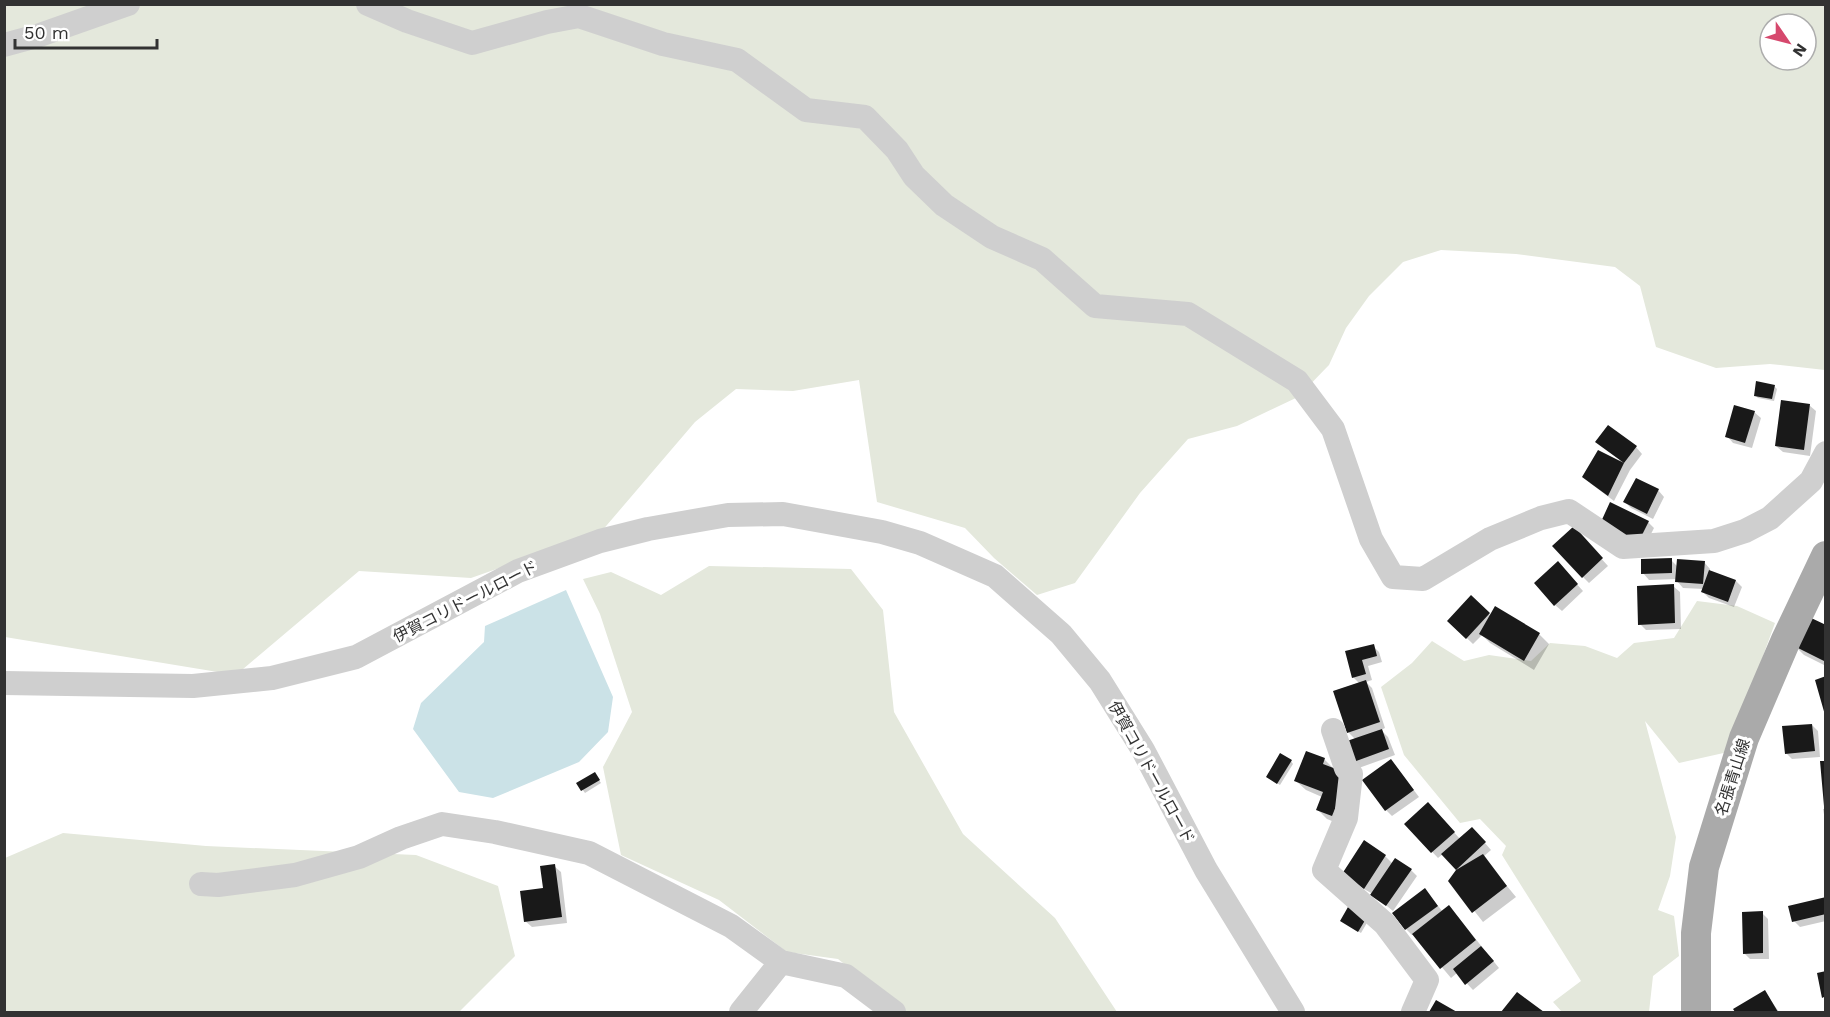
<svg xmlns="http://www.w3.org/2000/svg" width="1830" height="1017" font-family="'Work Sans','Noto Sans JP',sans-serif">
<rect width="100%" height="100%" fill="#fff"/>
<!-- green -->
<path fill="#e4e8dc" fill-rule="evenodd" d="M4,5H1825V370L1770,364L1716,368L1656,347L1640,286L1615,267L1516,254L1441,250L1403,262L1369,296L1346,328L1329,365L1298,397L1237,426L1188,439L1140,493L1075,583L1037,595L994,558L965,528L877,502L859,380L793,391L736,389L695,422L601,532L471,578L359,571L236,675L5,637ZM1770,24H1806V60H1770Z
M709,566L851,569L883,610L894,712L963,834L1055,918L1117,1012H904L838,959L787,952L719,900L621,855L603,767L632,712L600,614L583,579L611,572L661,595Z
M1697,601L1737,606L1775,623L1728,752L1679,763L1645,721L1676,837L1670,876L1658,910L1674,916L1679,956L1653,976L1649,1012H1562L1553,1002L1581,981L1502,855L1506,846L1480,819L1460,823L1404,755L1381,687L1412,663L1432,641L1464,661L1489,655L1531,661L1550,643L1585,646L1617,658L1634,643L1674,638Z
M63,833L206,846L416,855L498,886L515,956L459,1012H5V858Z"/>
<!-- water -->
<path fill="#cbe2e7" d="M566,590L613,697L608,732L579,762L493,798L459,792L413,729L421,703L484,642L485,626Z"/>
<!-- shadow -->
<path fill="#0003" d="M1774,386L1777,389L1774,401L1758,398L1755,395Z
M1809,405L1816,411L1810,456L1783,452L1776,446Z
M1754,412L1761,418L1752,448L1733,443L1727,436Z
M1597,442L1636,447L1642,454L1630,470L1614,501L1590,483L1620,460Z
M1658,490L1664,497L1653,519L1631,508L1625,502Z
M1648,522L1654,528L1644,548L1608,530Z
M1580,535L1608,566L1589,583L1583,577Z
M1671,560L1678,567L1704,562L1710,569V571L1736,581L1742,587L1734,607L1709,598L1703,592L1704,589L1683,588L1677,581V579L1649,580L1643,573Z
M1564,570L1583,591L1562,611L1555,605Z
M1673,586L1680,592L1681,629L1646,630L1640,624Z
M1471,597L1491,616L1539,634L1549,644L1534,670L1490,643L1482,635L1473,644L1449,621Z
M1826,627V666L1804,655L1794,645Z
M1373,646L1379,652L1382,662L1368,666L1372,680L1366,682L1372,688L1385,728L1381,730L1388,737L1395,755L1356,769V740L1348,732L1360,684L1353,677L1347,653Z
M1812,725L1818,731L1820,757L1792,759L1786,753Z
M1324,759L1334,769L1342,825L1327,819L1317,809L1322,797L1306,790L1296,781Z
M1391,760L1419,797L1392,816L1386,810Z
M1291,761L1293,764L1280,785L1270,779Z
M597,777L601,783L585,793L578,784Z
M1823,809H1826V826Z
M1434,810L1460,839L1478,835L1491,850L1483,857L1516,897L1483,922L1450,880L1458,870L1443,854L1438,858L1406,824Z
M1385,856L1393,864L1411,870L1417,876L1393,911L1371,893L1350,881Z
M554,866L561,872L567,923L532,927L525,921L544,889Z
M1425,890L1443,912L1448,907L1458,917L1499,968L1473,990L1457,973L1451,978L1414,934L1412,935L1406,929Z
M1826,899V921L1800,927L1794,921Z
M1762,913L1768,919L1769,959H1750L1744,953Z
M1342,921H1368L1361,933Z
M1765,992L1779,1012H1736L1735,1009Z
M1517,994L1541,1012H1503Z"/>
<!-- building -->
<path fill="#191919" d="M1756,381L1775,385L1772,399L1754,396Z
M1781,400L1810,404L1804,450L1775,446Z
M1734,405L1755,411L1745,443L1725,437Z
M1608,425L1637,446L1624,463L1608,496L1582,477L1598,450L1624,463L1595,442Z
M1636,478L1659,489L1647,514L1623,502Z
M1610,502L1649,521L1638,543L1600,524Z
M1574,526L1603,558L1582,578L1552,546Z
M1672,558V573L1641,574V559Z
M1677,559L1705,561L1703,584L1675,582Z
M1558,561L1578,584L1554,606L1534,583Z
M1709,570L1736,580L1728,602L1701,592Z
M1674,584L1675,623L1638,625L1637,586Z
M1471,595L1490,613L1466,639L1447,621Z
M1495,606L1540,633L1524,661L1479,634Z
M1807,616L1826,625V662L1792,645Z
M1374,644L1377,656L1362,660L1366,674L1352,678L1345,651Z
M1826,676V715H1825L1815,680Z
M1366,680L1380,722L1347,733L1333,691Z
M1812,724L1815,751L1785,754L1782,726Z
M1382,729L1389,749L1348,764L1341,743Z
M1306,751L1325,758L1323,764L1349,774L1332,816L1316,810L1323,792L1294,781Z
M1280,753L1292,760L1277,784L1266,777Z
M1391,759L1414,790L1385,811L1362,780Z
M1820,761H1826V806H1824Z
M595,772L600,780L581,791L576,783Z
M1428,802L1455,832L1431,853L1404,824Z
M1472,827L1486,842L1456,870L1441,854Z
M1364,840L1386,855L1364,889L1342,874Z
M1483,854L1507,886L1472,913L1448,881L1456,870Z
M1395,858L1412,869L1386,906L1370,895Z
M555,864L562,917L524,922L520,891L543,888L540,866Z
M1425,888L1438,906L1405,930L1392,913Z
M1826,897V914L1792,922L1788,906Z
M1449,905L1476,940L1440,969L1412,934Z
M1348,907L1367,917L1358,932L1340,921Z
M1763,911V953L1743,954L1742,912Z
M1481,946L1494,961L1465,985L1453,969Z
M1826,971V996L1822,998L1817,973Z
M1765,990L1778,1012H1735L1733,1009Z
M1517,992L1544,1012H1501Z
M1436,1000L1457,1012H1429Z"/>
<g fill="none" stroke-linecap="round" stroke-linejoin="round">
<!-- minor -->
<path stroke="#cfcfcf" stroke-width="24" d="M368,4L407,21L472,43L547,22L579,16L663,44L737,60L806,110L865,117L897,150L914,176L944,205L992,237L1042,259L1095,306L1188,314L1297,381L1333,429L1371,539L1393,577L1423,579L1490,539L1541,518L1569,511L1623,547L1714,541L1745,531L1770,518L1811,481L1826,453
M4,45L37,36L128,4
M4,683L193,686L272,678L356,657L518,571L600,541L648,529L728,515L783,514L882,532L920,543L995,576L1061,634L1100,681L1143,750L1206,870L1293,1012
M1333,730L1346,768L1351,774L1346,818L1324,870L1385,924L1427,980L1413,1012
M201,884L218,885L295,875L359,857L401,838L442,824L495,832L589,853L731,926L781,962L846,976L894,1012
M741,1012L781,962"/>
<!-- major -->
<path stroke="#aaa" stroke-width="30" d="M1696,1012V933L1704,867L1744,738L1786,640L1826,556"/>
</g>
<g text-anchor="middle" stroke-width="6" stroke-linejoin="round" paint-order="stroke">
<!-- street labels -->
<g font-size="16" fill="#323232" stroke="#fff">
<text transform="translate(465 601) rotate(-27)" y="6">伊賀コリドールロード</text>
<text transform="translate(1152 772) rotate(61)" y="6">伊賀コリドールロード</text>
<text transform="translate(1732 777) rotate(-72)" y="6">名張青山線</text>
</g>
</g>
<!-- border -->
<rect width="1830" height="1017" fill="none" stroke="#323232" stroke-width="12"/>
<!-- north arrow -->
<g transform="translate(1788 42) rotate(125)"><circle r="28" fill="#ffffff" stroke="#adadad" stroke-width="1.5"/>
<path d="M0-4.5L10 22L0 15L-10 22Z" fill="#d6486d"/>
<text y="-9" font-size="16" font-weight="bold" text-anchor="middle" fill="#323232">N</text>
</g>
<!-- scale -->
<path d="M15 39v9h142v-9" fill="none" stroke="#323232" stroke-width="3"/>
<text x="24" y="39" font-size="18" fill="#323232" stroke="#ffffff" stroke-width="4.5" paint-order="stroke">50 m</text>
</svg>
